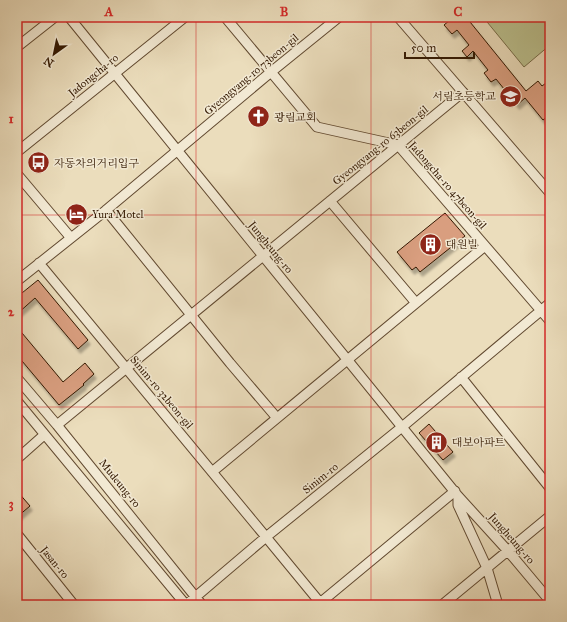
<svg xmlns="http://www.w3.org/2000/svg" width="567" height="622" font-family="'IM FELL Great Primer','Noto Serif KR',serif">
<defs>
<filter id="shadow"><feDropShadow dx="2.5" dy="4.5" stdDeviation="1" flood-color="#0004"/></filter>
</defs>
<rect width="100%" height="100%" fill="#ebddbc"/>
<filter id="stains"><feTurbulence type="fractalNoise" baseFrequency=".005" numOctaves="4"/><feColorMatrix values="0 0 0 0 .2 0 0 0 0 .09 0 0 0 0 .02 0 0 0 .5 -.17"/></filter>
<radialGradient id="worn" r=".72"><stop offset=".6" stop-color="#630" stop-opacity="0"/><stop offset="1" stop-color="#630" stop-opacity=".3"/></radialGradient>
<!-- green -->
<path fill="#bbc08e" stroke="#776c48" d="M483,17H550V45L524,67Z"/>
<!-- building -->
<path fill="#d99e7f" stroke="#331801" filter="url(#shadow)" d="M447,17H466L526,91L538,81L542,86L550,80V115L543,120L525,98L517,105L496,79L491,82L484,73L488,70L473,51L467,57L462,51L469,45L457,30L452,34L444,25L450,20Z
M445,213L465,236L420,272L416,267L412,270L397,252Z
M38,280L88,340L78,349L35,298L17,314V297Z
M17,327L63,382L85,363L94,374L83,384L84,385L59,405L17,355Z
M429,424L453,452L443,460L419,433Z
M17,491L30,506L17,517Z"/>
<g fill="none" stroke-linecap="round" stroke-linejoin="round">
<defs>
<path id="minor" d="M69,17L458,496L508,551L550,601
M225,17L317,127L398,145L550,321
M398,17L550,193
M17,47L55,17
M17,152L185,17
M17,174L71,238
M330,201L416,303
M106,210L230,363L277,418
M39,263L266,537L322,605
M17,281L105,211L271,72L339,17
M461,377L550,488
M17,378L57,425L202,605
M17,401L186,605
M57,425L463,92
M17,459L44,435
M212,472L485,246
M458,496V505L487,568L498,605
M17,534L74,605
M320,603L455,491
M186,605L266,537L402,427L550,303
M442,605L550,516"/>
</defs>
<!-- minor casing -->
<use href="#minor" stroke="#614930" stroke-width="11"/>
<!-- minor -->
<use href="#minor" stroke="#f2e9d3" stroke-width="9"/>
</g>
<!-- grid -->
<path fill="none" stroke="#d62828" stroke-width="1" stroke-opacity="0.55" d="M196,17V605M371,17V605M17,215H550M17,407H550"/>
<!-- icons -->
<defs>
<symbol id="school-disc" viewBox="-11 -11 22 22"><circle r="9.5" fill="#8f2418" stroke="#f2e9d3"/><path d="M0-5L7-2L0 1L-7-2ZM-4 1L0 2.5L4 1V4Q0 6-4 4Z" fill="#fff"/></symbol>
<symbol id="church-disc" viewBox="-11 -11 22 22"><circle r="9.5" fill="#8f2418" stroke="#f2e9d3"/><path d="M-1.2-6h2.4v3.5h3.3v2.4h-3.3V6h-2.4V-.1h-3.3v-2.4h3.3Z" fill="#fff"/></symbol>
<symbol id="bus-disc" viewBox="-11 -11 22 22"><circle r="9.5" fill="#8f2418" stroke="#f2e9d3"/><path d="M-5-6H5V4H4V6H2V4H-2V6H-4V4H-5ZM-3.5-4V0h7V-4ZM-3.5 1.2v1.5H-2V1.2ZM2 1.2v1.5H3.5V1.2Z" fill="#fff"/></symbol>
<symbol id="hotel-disc" viewBox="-11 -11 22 22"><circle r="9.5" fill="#8f2418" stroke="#f2e9d3"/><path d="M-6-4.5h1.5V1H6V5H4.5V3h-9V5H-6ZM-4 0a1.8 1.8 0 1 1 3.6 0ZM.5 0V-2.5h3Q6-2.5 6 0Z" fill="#fff"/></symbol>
<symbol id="building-disc" viewBox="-11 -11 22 22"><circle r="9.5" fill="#8f2418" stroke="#f2e9d3"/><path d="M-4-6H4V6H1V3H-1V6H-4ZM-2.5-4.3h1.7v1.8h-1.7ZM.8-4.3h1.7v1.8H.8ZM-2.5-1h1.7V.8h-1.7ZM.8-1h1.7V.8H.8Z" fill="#fff"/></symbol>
</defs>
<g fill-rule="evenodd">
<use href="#school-disc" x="498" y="84" width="25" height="25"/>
<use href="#church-disc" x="246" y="104" width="25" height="25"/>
<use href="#bus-disc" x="26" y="150" width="25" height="25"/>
<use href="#hotel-disc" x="64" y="202" width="25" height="25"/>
<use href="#building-disc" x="418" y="232" width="25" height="25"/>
<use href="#building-disc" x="424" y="430" width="25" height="25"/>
</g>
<g text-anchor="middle" stroke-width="3" stroke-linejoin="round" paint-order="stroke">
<!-- street labels -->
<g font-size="11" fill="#331801" stroke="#f2e9d3">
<text transform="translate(251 74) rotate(-40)" y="4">Gyeongyang-ro 73beon-gil</text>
<text transform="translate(93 75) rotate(-39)" y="4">Jadongcha-ro</text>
<text transform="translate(380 145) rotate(-39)" y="4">Gyeongyang-ro 63beon-gil</text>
<text transform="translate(448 185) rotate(49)" y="4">Jadongcha-ro 47beon-gil</text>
<text transform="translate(271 247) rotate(51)" y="4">Jungheung-ro</text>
<text transform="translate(162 392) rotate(50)" y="4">Sinim-ro 32beon-gil</text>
<text transform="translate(320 478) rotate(-39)" y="4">Sinim-ro</text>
<text transform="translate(120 483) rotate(51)" y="4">Mudeung-ro</text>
<text transform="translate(512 538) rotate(49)" y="4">Jungheung-ro</text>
<text transform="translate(55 562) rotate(51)" y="4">Jasan-ro</text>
</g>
<!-- poi labels -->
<g font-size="11" fill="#331801" stroke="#f2e9d3" text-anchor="start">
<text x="496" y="100" text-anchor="end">서림초등학교</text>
<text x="274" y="121">광림교회</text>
<text x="54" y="167">자동차의거리입구</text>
<text x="92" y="218">Yura Motel</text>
<text x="446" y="248">대원빌</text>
<text x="452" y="446">대보아파트</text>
</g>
</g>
<!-- margin -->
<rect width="567" height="622" fill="none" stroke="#ebddbc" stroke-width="44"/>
<!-- north arrow -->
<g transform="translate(54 54) rotate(213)" stroke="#f2e9d3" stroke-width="3" paint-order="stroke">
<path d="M0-3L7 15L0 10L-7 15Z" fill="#331801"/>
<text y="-6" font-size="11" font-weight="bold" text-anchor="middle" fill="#331801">N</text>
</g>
<!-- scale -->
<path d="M405 52v6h69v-6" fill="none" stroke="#331801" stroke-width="2"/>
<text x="411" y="52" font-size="12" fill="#331801" stroke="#f2e9d3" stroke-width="3" paint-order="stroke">50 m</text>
<rect x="22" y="22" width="523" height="578" fill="none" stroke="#d62828" stroke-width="1.5"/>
<g font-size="13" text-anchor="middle" font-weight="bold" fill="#d62828">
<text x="109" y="16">A</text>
<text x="284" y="16">B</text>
<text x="458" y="16">C</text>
<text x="11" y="123">1</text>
<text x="11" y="316">2</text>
<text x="11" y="508">3</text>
</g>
<rect width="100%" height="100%" filter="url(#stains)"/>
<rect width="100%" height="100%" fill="url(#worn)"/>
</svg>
